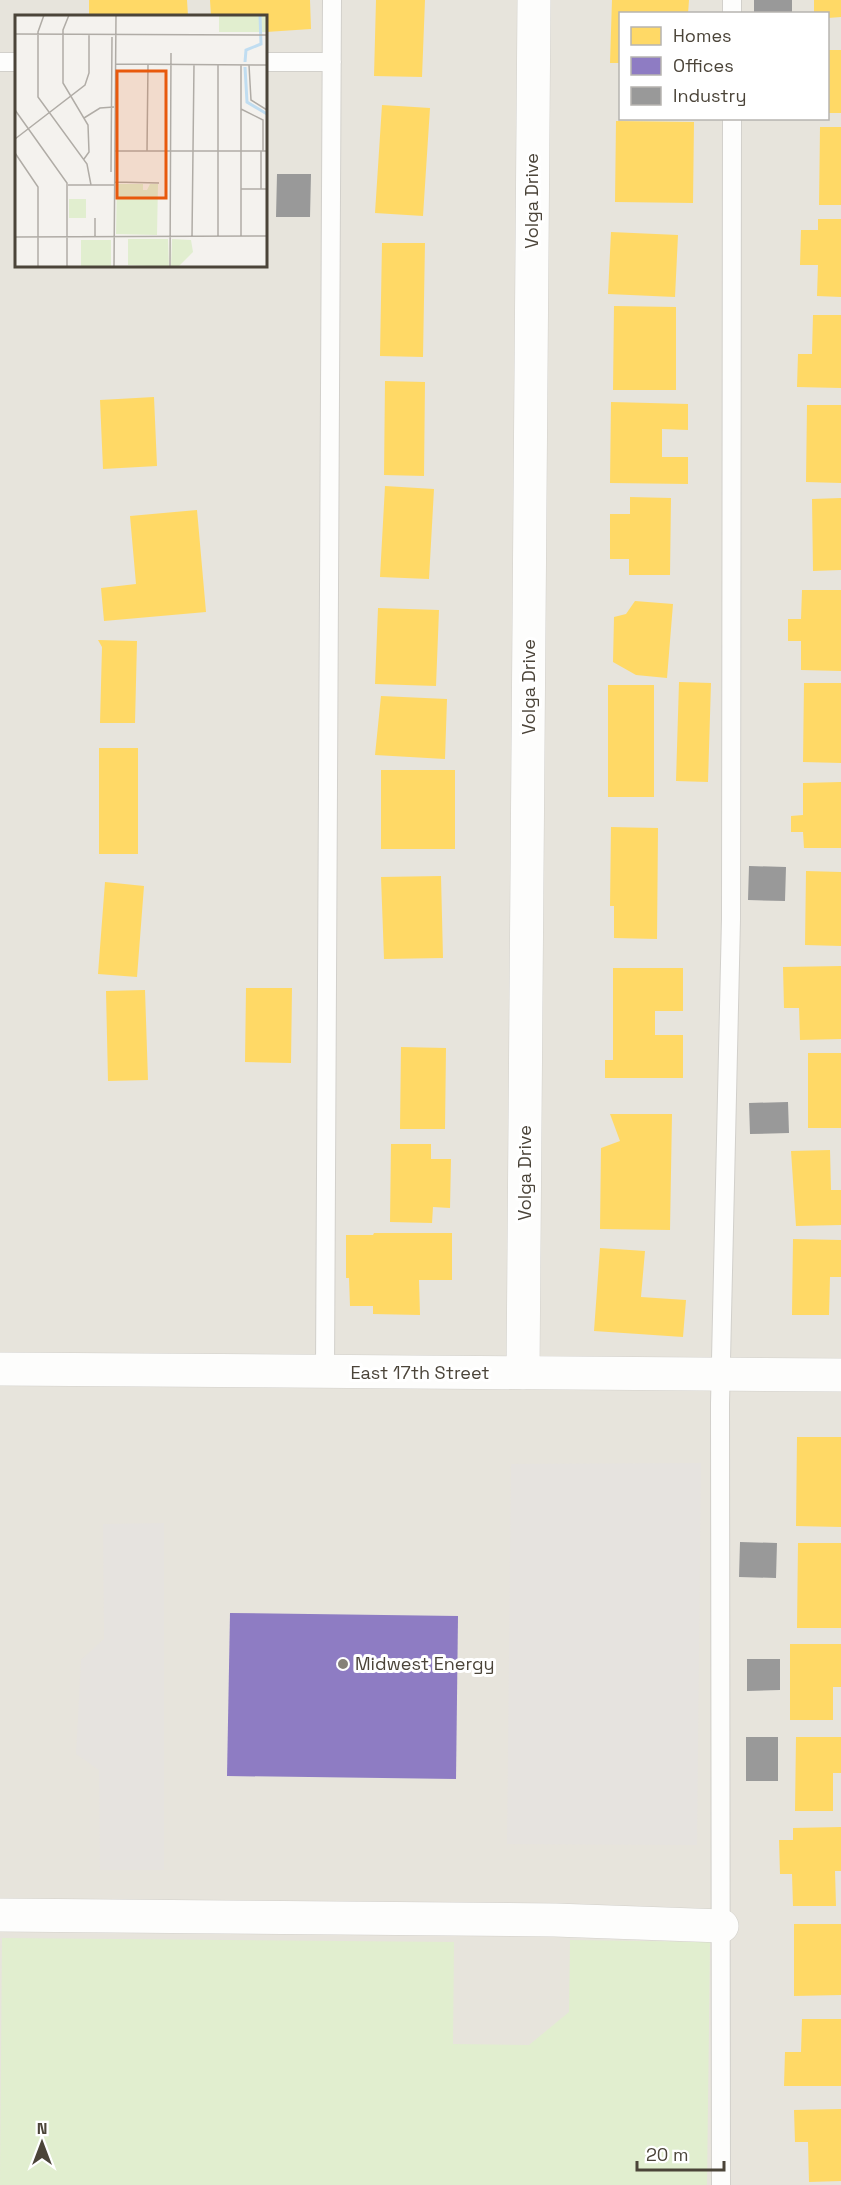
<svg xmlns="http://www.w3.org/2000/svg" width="841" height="2185" font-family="'Space Grotesk',sans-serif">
<rect width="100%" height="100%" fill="#f4f2ee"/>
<!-- residential -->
<path fill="#e7e4dc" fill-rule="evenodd" d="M0,0H841V2185H0ZM620,14H828V118H620ZM16,16H266V266H16Z"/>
<!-- green -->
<path fill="#e1eecf" d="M2,1938L454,1942L453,2044L529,2045L569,2012L570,1940L710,1942L707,2185H0Z"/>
<!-- parking -->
<path fill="#e6e3df" d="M701,1463L697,1845L507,1844L511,1464Z
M164,1523V1870H100L99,1770L76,1754L81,1660L104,1639L103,1524Z"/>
<!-- homes -->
<path fill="#ffd966" d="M89,0H187L188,16H89Z
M210,0H310L311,29L266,32V16H211Z
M376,0H425L422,77L374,76Z
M612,0H689L688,14H620V63H610Z
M814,0H841V17L828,18V14H814Z
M828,50H841V113H828Z
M382,105L430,108L423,216L375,213Z
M616,121L694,122L693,203L615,202Z
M820,127H841V205H819Z
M818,219H841V297L817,296L818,265H800L801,230H818Z
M611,232L678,235L675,297L608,294Z
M382,243H425L423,357L380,356Z
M614,306L676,307V390H613Z
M813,315H841V388L797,387L798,354H812Z
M385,381L425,382L424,476L384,475Z
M154,397L157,466L103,469L100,400Z
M611,402L688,404V430L662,429V457H688V484L610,483Z
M807,405H841V483L806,482Z
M385,486L434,489L429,579L380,577Z
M630,497L671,498L670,575H629V559H610V514H630Z
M841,498V570L813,571L812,499Z
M197,510L206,612L104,621L101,588L136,584L130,516Z
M802,590H841V671L801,670V641H788V619H801Z
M635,601L673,604L667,678L636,675L613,662L614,617L626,614Z
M378,608L439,610L436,686L375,684Z
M98,640L137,641L135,723H100L102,647Z
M679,682L711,683L708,782L676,781Z
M804,683H841V763L803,762Z
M608,685H654V797H608Z
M381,696L447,699L445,759L375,755Z
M99,748H138V854H99Z
M381,770H455V849H381Z
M841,782V848H804L803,832H791V816L803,815V783Z
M611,827L658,828L657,939L614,938V906H610Z
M806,871L841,872V946L805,945Z
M441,876L443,958L384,959L381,877Z
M105,882L144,886L137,977L98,974Z
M841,966V1039L800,1040L799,1008H784L783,967Z
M613,968H683V1011H655V1035H683V1078H605V1060H613Z
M246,988H292L291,1063L245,1062Z
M145,990L148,1080L108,1081L106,991Z
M401,1047L446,1048L445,1129H400Z
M808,1053H841V1128H808Z
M610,1114H672L670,1230L600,1229L601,1148L620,1141Z
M391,1144H431V1159H451L450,1208L433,1207L432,1223L390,1222Z
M830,1150L831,1190H841V1225L796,1226L791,1151Z
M374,1233H452V1280H419L420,1315L373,1314V1306H350L349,1278H346V1235H373Z
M793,1239L841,1240V1277H830L829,1315H792Z
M600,1248L645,1251L641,1297L686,1300L683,1337L594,1331Z
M797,1437H841V1527L796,1526Z
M798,1543H841V1628H797Z
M790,1644H841V1687H833V1720H790Z
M796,1737H841V1773H833V1811H795Z
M841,1827V1871H835L836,1906H793L792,1874H780L779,1840H793V1828Z
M794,1924H841V1995L794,1996Z
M802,2019H841V2086H784L785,2052H801Z
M841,2109V2181L809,2182L808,2142H795L794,2110Z"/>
<!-- offices -->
<path fill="#8e7cc3" d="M230,1613L458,1616L456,1779L227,1776Z"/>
<!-- industry -->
<path fill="#999" d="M754,0H792V14H754Z
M277,174H311L310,217H276Z
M749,866L786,867L785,901L748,900Z
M788,1102L789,1133L750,1134L749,1103Z
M740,1542L777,1543L776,1578L739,1577Z
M747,1659H780V1690L747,1691Z
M746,1737H778V1781H746Z"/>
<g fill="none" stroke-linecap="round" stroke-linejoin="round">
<defs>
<path id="lane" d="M732,14V0
M0,62H16
M266,62H332
M325,1372L332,0
M721,2185L720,1404L731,919L732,118"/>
<path id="street" d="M0,1369L841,1375
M523,1373L534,0
M0,1915L555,1920L722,1926"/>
</defs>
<!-- lane casing -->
<use href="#lane" stroke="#d2d0cb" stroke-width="20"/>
<!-- street casing -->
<use href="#street" stroke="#d2d0cb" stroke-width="34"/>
<!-- lane -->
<use href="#lane" stroke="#fdfdfc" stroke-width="18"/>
<!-- street -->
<use href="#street" stroke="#fdfdfc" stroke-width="33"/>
</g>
<!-- markers -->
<circle fill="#868178" stroke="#fff" stroke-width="2" cx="343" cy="1664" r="6"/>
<g text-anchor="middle" stroke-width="6" stroke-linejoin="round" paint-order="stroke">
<!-- street labels -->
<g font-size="18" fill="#4b4439" stroke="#fff">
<text transform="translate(532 201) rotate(-90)" y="6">Volga Drive</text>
<text transform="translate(529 687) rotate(-90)" y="6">Volga Drive</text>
<text transform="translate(525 1173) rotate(-90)" y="6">Volga Drive</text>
<text x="420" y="1379">East 17th Street</text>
</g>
<!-- poi labels -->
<g font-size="18" fill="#4b4439" stroke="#fff" text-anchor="start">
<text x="355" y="1670">Midwest Energy</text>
</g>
</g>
<!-- overview -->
<g transform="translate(15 15)">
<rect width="252" height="252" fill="#f4f2ee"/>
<path d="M204,0H252V17H204ZM102,169H128V175H132L135,169H143L142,220L101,219ZM54,184H71V203H54ZM113,224H153L154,252L113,250ZM157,224L176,225L178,237L163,252H156ZM66,225H96V252H66Z" fill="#e1eecf"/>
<path fill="none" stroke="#c0ddf1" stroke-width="3" d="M230,47L231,35L246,29L245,0M230,52L232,87L252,99"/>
<path fill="none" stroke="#b0aca6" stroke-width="1.5" d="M29,0L23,17V82L72,149L76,170M54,0L48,15V68L73,110L74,137L69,144M0,19L252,20M100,49L252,50M226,50V222M234,50L236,85L252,95M226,94L248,105V136M0,95L52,168V252M69,103L85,93L99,92M0,124L70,70L74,58V19M100,136H252M132,136L133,49M0,138L23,172V252M96,157L97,22M100,167L144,168M53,170H100M226,174H252M246,174V136M0,222L252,221M80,222V203M177,222L179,49M203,222V49M99,252L101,0M155,252L156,38"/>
<path fill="#e8590c" fill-opacity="0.15" stroke="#e8590c" stroke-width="3" d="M102,56H151V183H102Z"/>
<rect width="252" height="252" fill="none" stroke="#4b4439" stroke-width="3"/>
</g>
<!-- legend -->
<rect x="619" y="12" width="210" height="108" fill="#ffffff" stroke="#b7b4b0" stroke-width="1.5"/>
<rect x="631" y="27" width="30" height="18" fill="#ffd966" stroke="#b7b4b0" stroke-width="1.5"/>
<text x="673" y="42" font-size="18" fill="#4b4439">Homes</text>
<rect x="631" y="57" width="30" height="18" fill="#8e7cc3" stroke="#b7b4b0" stroke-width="1.5"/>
<text x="673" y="72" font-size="18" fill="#4b4439">Offices</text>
<rect x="631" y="87" width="30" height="18" fill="#999999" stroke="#b7b4b0" stroke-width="1.5"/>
<text x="673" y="102" font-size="18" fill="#4b4439">Industry</text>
<!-- north arrow -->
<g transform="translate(42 2143)" stroke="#ffffff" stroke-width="4.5" paint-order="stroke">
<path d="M0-4.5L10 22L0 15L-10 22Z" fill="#4b4439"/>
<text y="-9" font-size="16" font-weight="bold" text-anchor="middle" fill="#4b4439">N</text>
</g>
<!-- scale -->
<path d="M637 2161v9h87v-9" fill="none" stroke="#4b4439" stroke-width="3"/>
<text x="646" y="2161" font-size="18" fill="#4b4439" stroke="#ffffff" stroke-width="4.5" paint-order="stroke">20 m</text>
</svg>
